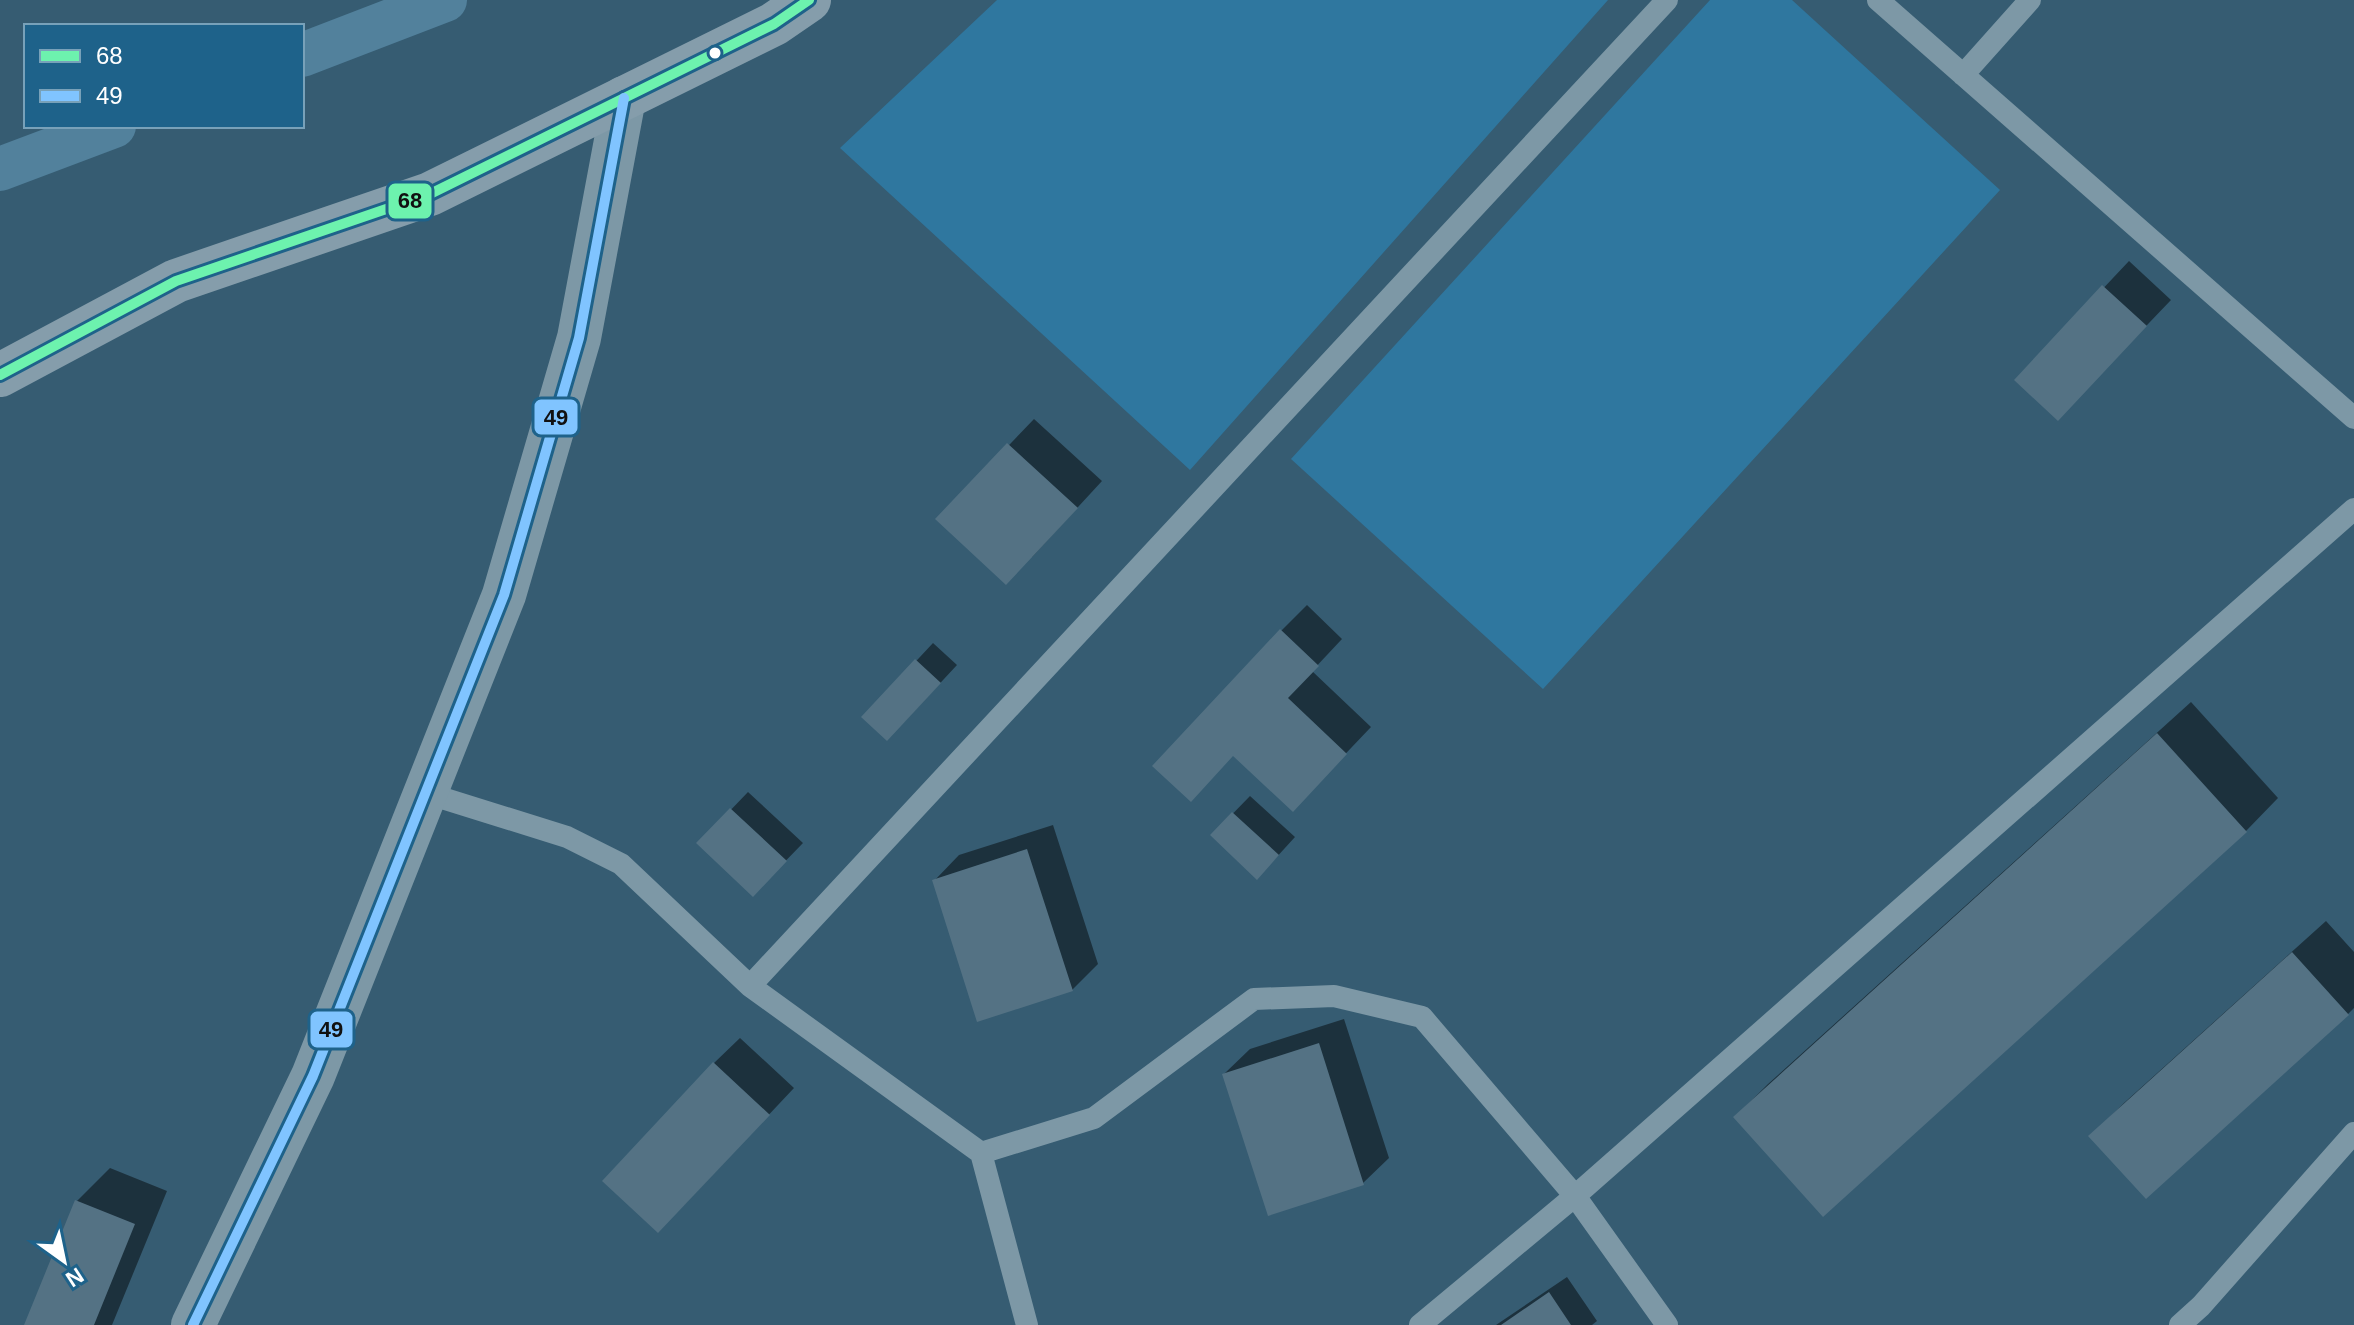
<svg xmlns="http://www.w3.org/2000/svg" width="2354" height="1325" font-family="Helvetica,sans-serif">
<rect width="100%" height="100%" fill="#365c72"/>
<!-- green -->
<path fill="#2f779f" d="M997,0H1608L1190,470L840,148Z
M1710,0H1792L2000,190L1543,689L1291,459Z"/>
<!-- shadow -->
<path fill="#0007" d="M2129,261L2171,300L2083,392L2017,380Z
M1034,419L1102,481L1032,557L938,519Z
M1307,605L1342,639L1312,671L1371,727L1293,809L1281,631Z
M933,643L957,665L904,722L864,717Z
M2191,702L2278,798L2246,831L1735,1117L1768,1084Z
M748,792L803,843L770,877L699,843Z
M1250,796L1295,837L1274,860L1212,835Z
M1053,825L1098,964L1072,990L934,881L959,855Z
M2326,921L2354,952V1008L2348,1014L2091,1136L2124,1103Z
M1344,1019L1389,1158L1363,1183L1224,1074L1250,1049Z
M740,1038L794,1088L684,1205L714,1063Z
M110,1168L167,1191L112,1325H26L77,1201Z
M1567,1277L1597,1321L1592,1325H1496Z"/>
<g fill="none" stroke-linecap="round" stroke-linejoin="round">
<!-- canal -->
<path stroke="#52819c" stroke-width="44" d="M302,55L445,0
M0,169L114,126"/>
</g>
<!-- building -->
<path fill="#547284" d="M2102,285L2147,326L2058,421L2014,380Z
M1007,443L1078,508L1006,585L935,519Z
M1280,629L1319,666L1288,698L1347,754L1293,812L1233,756L1191,802L1152,766Z
M915,659L941,683L887,741L861,717Z
M2157,733L2247,832L1823,1217L1733,1117Z
M730,808L787,861L753,897L696,843Z
M1232,812L1279,855L1257,880L1210,835Z
M1027,849L1073,991L977,1022L932,880Z
M2292,952L2349,1015L2146,1199L2088,1136Z
M1319,1043L1364,1185L1268,1216L1222,1074Z
M713,1062L770,1115L658,1233L602,1181Z
M75,1200L135,1224L94,1325H24Z
M1549,1292L1571,1325H1501Z"/>
<g fill="none" stroke-linecap="round" stroke-linejoin="round">
<!-- service -->
<path stroke="#7d98a6" stroke-width="22" d="M1878,0L2354,418
M1963,75L2030,0
M426,793L567,837L621,864L750,986L981,1153L1027,1325
M750,986L1667,0
M981,1153L1094,1118L1254,999L1334,996L1422,1017L1575,1196L1667,1325
M1420,1325L1575,1196L2354,509
M2180,1325L2201,1306L2354,1133"/>
<!-- tertiary -->
<path stroke="#7d98a6" stroke-width="44" d="M193,1325L313,1076L504,595L579,338L624,98"/>
<!-- secondary -->
<path stroke="#859dab" stroke-width="44" d="M0,375L176,281L430,194L774,24L809,0"/>
<defs>
<path id="bus-1" d="M0,375L176,281L430,194L774,24L809,0"/>
<path id="bus-2" d="M193,1325L313,1076L504,595L579,338L624,98"/>
</defs>
<!-- bus-1 casing -->
<use href="#bus-1" stroke="#1e628a" stroke-width="16"/>
<!-- bus-2 casing -->
<use href="#bus-2" stroke="#1e628a" stroke-width="16"/>
<!-- bus-1 -->
<use href="#bus-1" stroke="#6df2ae" stroke-width="10"/>
<!-- bus-2 -->
<use href="#bus-2" stroke="#80c4ff" stroke-width="10"/>
</g>
<!-- markers -->
<circle fill="#fff" stroke="#1e628a" stroke-width="3" cx="715" cy="53" r="7"/>
<g stroke="#1e628a" stroke-width="3">
<rect x="387" y="182" width="46" height="38" rx="8" fill="#6df2ae"/>
<rect x="533" y="398" width="46" height="38" rx="8" fill="#80c4ff"/>
<rect x="309" y="1010" width="45" height="39" rx="8" fill="#80c4ff"/>
</g>
<g font-size="22" text-anchor="middle" font-weight="bold" fill="#111">
<text x="410" y="208">68</text>
<text x="556" y="425">49</text>
<text x="331" y="1037">49</text>
</g>
<!-- legend -->
<rect x="24" y="24" width="280" height="104" fill="#1e628a" stroke="#78a1b9" stroke-width="2"/>
<rect x="40" y="50" width="40" height="12" fill="#6df2ae" stroke="#78a1b9" stroke-width="2"/>
<text x="96" y="64" font-size="24" fill="#ffffff">68</text>
<rect x="40" y="90" width="40" height="12" fill="#80c4ff" stroke="#78a1b9" stroke-width="2"/>
<text x="96" y="104" font-size="24" fill="#ffffff">49</text>
<!-- north arrow -->
<g transform="translate(64 1261) rotate(147)" stroke="#1e628a" stroke-width="6" paint-order="stroke">
<path d="M0-6L14 30L0 20L-14 30Z" fill="#ffffff"/>
<text y="-12" font-size="22" font-weight="bold" text-anchor="middle" fill="#ffffff">N</text>
</g>
</svg>
